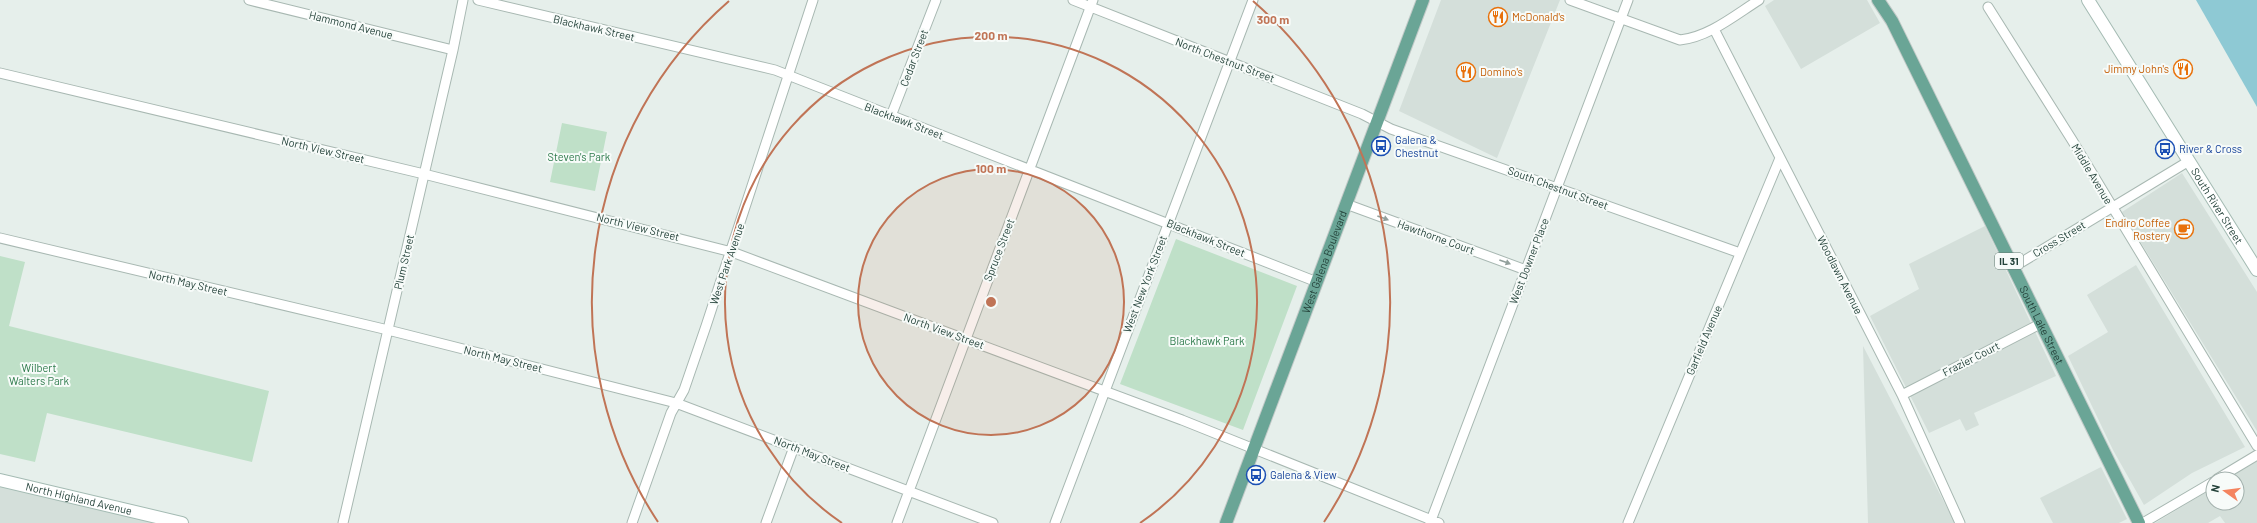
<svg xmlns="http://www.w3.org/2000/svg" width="2257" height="523" font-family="Barlow,sans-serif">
<rect width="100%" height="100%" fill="#e6efeb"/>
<!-- built -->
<path fill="#d4dfda" d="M1441,0H1560L1497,158L1399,111Z
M1774,0H1867L1880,23L1801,69L1765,6Z
M2182,173L2257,292V431L2122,212Z
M1985,226L2056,376L1974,413L1979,425L1966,431L1960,419L1929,433L1870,316L1919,289L1909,264Z
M2136,265L2245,447L2192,473L2144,505L2113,450L2068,356L2108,332L2087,295Z
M1863,346L1955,523H1868Z
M2257,461V523H2225L2220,516L2208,523H2155L2213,488V503H2237V479H2227Z
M2101,467L2127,519L2119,523H2053L2040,498Z
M0,481L191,523H0Z"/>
<!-- green -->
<path fill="#bfe0c8" d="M562,123L607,132L595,191L550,182Z
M1176,239L1297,286L1243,430L1120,384Z
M0,256L25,262L9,326L269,391L252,462L47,413L35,462L0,454Z"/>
<!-- water -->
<path fill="#8ec9d4" d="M2196,0H2257V107Z"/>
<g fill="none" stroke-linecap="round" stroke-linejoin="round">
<defs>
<path id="street" d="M249,0L453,50
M478,0L775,70L1317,282
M1073,0L1362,114L1391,129L1740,253
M1570,0L1680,40C1709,37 1735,15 1759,0
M1988,7L2072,140L2257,446
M1714,29L1902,395L1960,523
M0,73L424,174L732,252L1182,420L1439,523
M891,116L936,0
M1346,204L1526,270
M0,238L388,330L676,403L993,523
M2012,268L2189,161
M1902,395L2040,324
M2217,479L2257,455
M343,523L453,50L463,0
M632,523L671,413L684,390L706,326L813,0
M766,523L794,447
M897,523L1093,0
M1055,523L1253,0
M1430,523L1628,0
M1628,523L1780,158
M2143,523L2213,482"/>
<g id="secondary">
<path id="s1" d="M2088,0L2257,270"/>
<path id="s2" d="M0,480L182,523"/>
</g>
<g id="primary">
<path id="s3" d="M1878,0L1892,21L2139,523"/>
<path id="s4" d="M1226,523L1423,0"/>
</g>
</defs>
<!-- street casing -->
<use href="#street" stroke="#a8b8b2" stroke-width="11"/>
<!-- secondary casing -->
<use href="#secondary" stroke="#a4bbb3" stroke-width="14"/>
<!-- primary casing -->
<use href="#primary" stroke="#c2cac8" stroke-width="14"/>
<!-- street -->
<use href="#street" stroke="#fff" stroke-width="9"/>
<!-- secondary -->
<use href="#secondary" stroke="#fff" stroke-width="12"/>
<!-- primary -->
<use href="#primary" stroke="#6aa596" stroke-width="12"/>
</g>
<!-- one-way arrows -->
<defs><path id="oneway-solid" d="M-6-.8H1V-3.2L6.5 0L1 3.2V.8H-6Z"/></defs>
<g fill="#92a09c">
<use href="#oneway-solid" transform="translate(1383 218) rotate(20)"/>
<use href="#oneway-solid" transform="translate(1505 262) rotate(20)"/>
</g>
<!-- distance rings -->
<circle cx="991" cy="302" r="133" fill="#c07456" fill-opacity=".12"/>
<g fill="none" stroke="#c07456" stroke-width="2">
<circle cx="991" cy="302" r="133"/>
<path d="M842 523A266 266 0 1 1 1140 523"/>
<path d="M658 522A399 399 0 0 1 729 1M1253 1A399 399 0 0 1 1324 522"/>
</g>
<!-- icons -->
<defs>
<symbol id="restaurant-ring" viewBox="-11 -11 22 22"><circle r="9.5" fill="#f7fbf9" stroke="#e8710a" stroke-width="1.5"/><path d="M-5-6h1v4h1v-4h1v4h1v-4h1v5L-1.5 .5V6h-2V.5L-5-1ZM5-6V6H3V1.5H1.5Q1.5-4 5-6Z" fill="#e8710a"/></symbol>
<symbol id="bus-ring" viewBox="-11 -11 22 22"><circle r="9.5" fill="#f7fbf9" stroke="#1a4fb4" stroke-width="1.5"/><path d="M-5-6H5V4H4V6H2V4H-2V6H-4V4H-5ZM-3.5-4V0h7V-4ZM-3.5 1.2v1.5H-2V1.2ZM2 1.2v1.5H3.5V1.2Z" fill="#1a4fb4"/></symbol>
<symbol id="cafe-ring" viewBox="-11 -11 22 22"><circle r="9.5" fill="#f7fbf9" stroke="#e8710a" stroke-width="1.5"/><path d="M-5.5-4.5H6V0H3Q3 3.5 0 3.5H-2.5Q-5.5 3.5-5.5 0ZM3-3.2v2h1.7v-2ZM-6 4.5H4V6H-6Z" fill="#e8710a"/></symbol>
</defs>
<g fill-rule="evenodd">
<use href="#restaurant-ring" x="1487" y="6" width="22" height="22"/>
<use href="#restaurant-ring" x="2172" y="58" width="22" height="22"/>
<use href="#restaurant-ring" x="1455" y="61" width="22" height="22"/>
<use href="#bus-ring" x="1370" y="135" width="22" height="22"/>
<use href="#bus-ring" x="2154" y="138" width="22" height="22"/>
<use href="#cafe-ring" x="2173" y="218" width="22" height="22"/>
<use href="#bus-ring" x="1245" y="464" width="22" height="22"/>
</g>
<g text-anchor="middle" stroke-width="4" stroke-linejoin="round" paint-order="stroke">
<!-- shield labels -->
<rect fill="#f7fbf9" stroke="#637a73" stroke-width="1" x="1995" y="253" width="28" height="16" rx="3"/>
<g font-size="10" font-weight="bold" fill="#24423a">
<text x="2009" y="265">IL 31</text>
</g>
<!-- food labels -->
<g font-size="11" fill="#c56008" stroke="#f7fbf9" text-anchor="start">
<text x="1512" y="21">McDonald's</text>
<text x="2169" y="73" text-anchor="end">Jimmy John's</text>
<text x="1480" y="76">Domino's</text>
<text x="2170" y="227" text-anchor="end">Endiro Coffee<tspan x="2170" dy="13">Rostery</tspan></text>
</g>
<!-- street labels -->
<g font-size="11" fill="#24423a" stroke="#f7fbf9">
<text transform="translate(351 25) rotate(14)" y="4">Hammond Avenue</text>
<text transform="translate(594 28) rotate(13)" y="4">Blackhawk Street</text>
<text transform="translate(914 58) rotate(-69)" y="4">Cedar Street</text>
<text transform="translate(1225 60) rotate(21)" y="4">North Chestnut Street</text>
<text transform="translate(904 121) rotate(21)" y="4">Blackhawk Street</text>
<text transform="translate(323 150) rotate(13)" y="4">North View Street</text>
<text transform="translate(2092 174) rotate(59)" y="4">Middle Avenue</text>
<text transform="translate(1558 188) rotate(20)" y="4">South Chestnut Street</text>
<text dy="4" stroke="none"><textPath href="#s1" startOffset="243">South River Street</textPath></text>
<text transform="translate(638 227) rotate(14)" y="4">North View Street</text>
<text transform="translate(1436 237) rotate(20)" y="4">Hawthorne Court</text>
<text transform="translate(1206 238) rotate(22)" y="4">Blackhawk Street</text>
<text transform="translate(2059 239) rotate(-31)" y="4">Cross Street</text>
<text transform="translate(999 250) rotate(-69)" y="4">Spruce Street</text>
<text transform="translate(1529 261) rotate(-69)" y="4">West Downer Place</text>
<text transform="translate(404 262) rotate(-77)" y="4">Plum Street</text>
<text dy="4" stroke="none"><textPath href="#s4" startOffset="279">West Galena Boulevard</textPath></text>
<text transform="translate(727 264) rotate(-71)" y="4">West Park Avenue</text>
<text transform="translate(1840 275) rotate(63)" y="4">Woodlawn Avenue</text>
<text transform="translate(188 283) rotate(13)" y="4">North May Street</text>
<text transform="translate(1145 284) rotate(-69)" y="4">West New York Street</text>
<text dy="4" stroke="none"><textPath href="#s3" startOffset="364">South Lake Street</textPath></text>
<text transform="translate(944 331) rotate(20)" y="4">North View Street</text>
<text transform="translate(1704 340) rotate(-67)" y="4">Garfield Avenue</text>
<text transform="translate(503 359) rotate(14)" y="4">North May Street</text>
<text transform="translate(1971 359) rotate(-27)" y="4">Frazier Court</text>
<text transform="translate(812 454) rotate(21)" y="4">North May Street</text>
<text dy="4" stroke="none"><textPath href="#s2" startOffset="81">North Highland Avenue</textPath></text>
</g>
<!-- transit labels -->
<g font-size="11" fill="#164399" stroke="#f7fbf9" text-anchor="start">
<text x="1395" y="144">Galena &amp;<tspan x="1395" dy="13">Chestnut</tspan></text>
<text x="2179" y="153">River &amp; Cross</text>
<text x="1270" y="479">Galena &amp; View</text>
</g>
<!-- park labels -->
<g font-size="11" fill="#2d7a4b" stroke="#f7fbf9">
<text x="579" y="161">Steven's Park</text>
<text x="1207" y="345">Blackhawk Park</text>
<text x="39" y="372">Wilbert<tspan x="39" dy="13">Walters Park</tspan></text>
</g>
</g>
<circle cx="991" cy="302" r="6" fill="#c07456" stroke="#f7fbf9" stroke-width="2"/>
<g font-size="12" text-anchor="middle" font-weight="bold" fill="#c07456" stroke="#f7fbf9" stroke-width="4" stroke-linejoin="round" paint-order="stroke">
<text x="1273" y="24">300 m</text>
<text x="991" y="40">200 m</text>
<text x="991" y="173">100 m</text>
</g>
<!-- north arrow -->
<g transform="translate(2225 491) rotate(284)"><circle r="19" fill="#f7fbf9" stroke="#a3b1ad"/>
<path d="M0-3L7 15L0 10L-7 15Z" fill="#f4845f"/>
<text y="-6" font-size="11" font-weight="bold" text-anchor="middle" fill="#24423a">N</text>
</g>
</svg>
